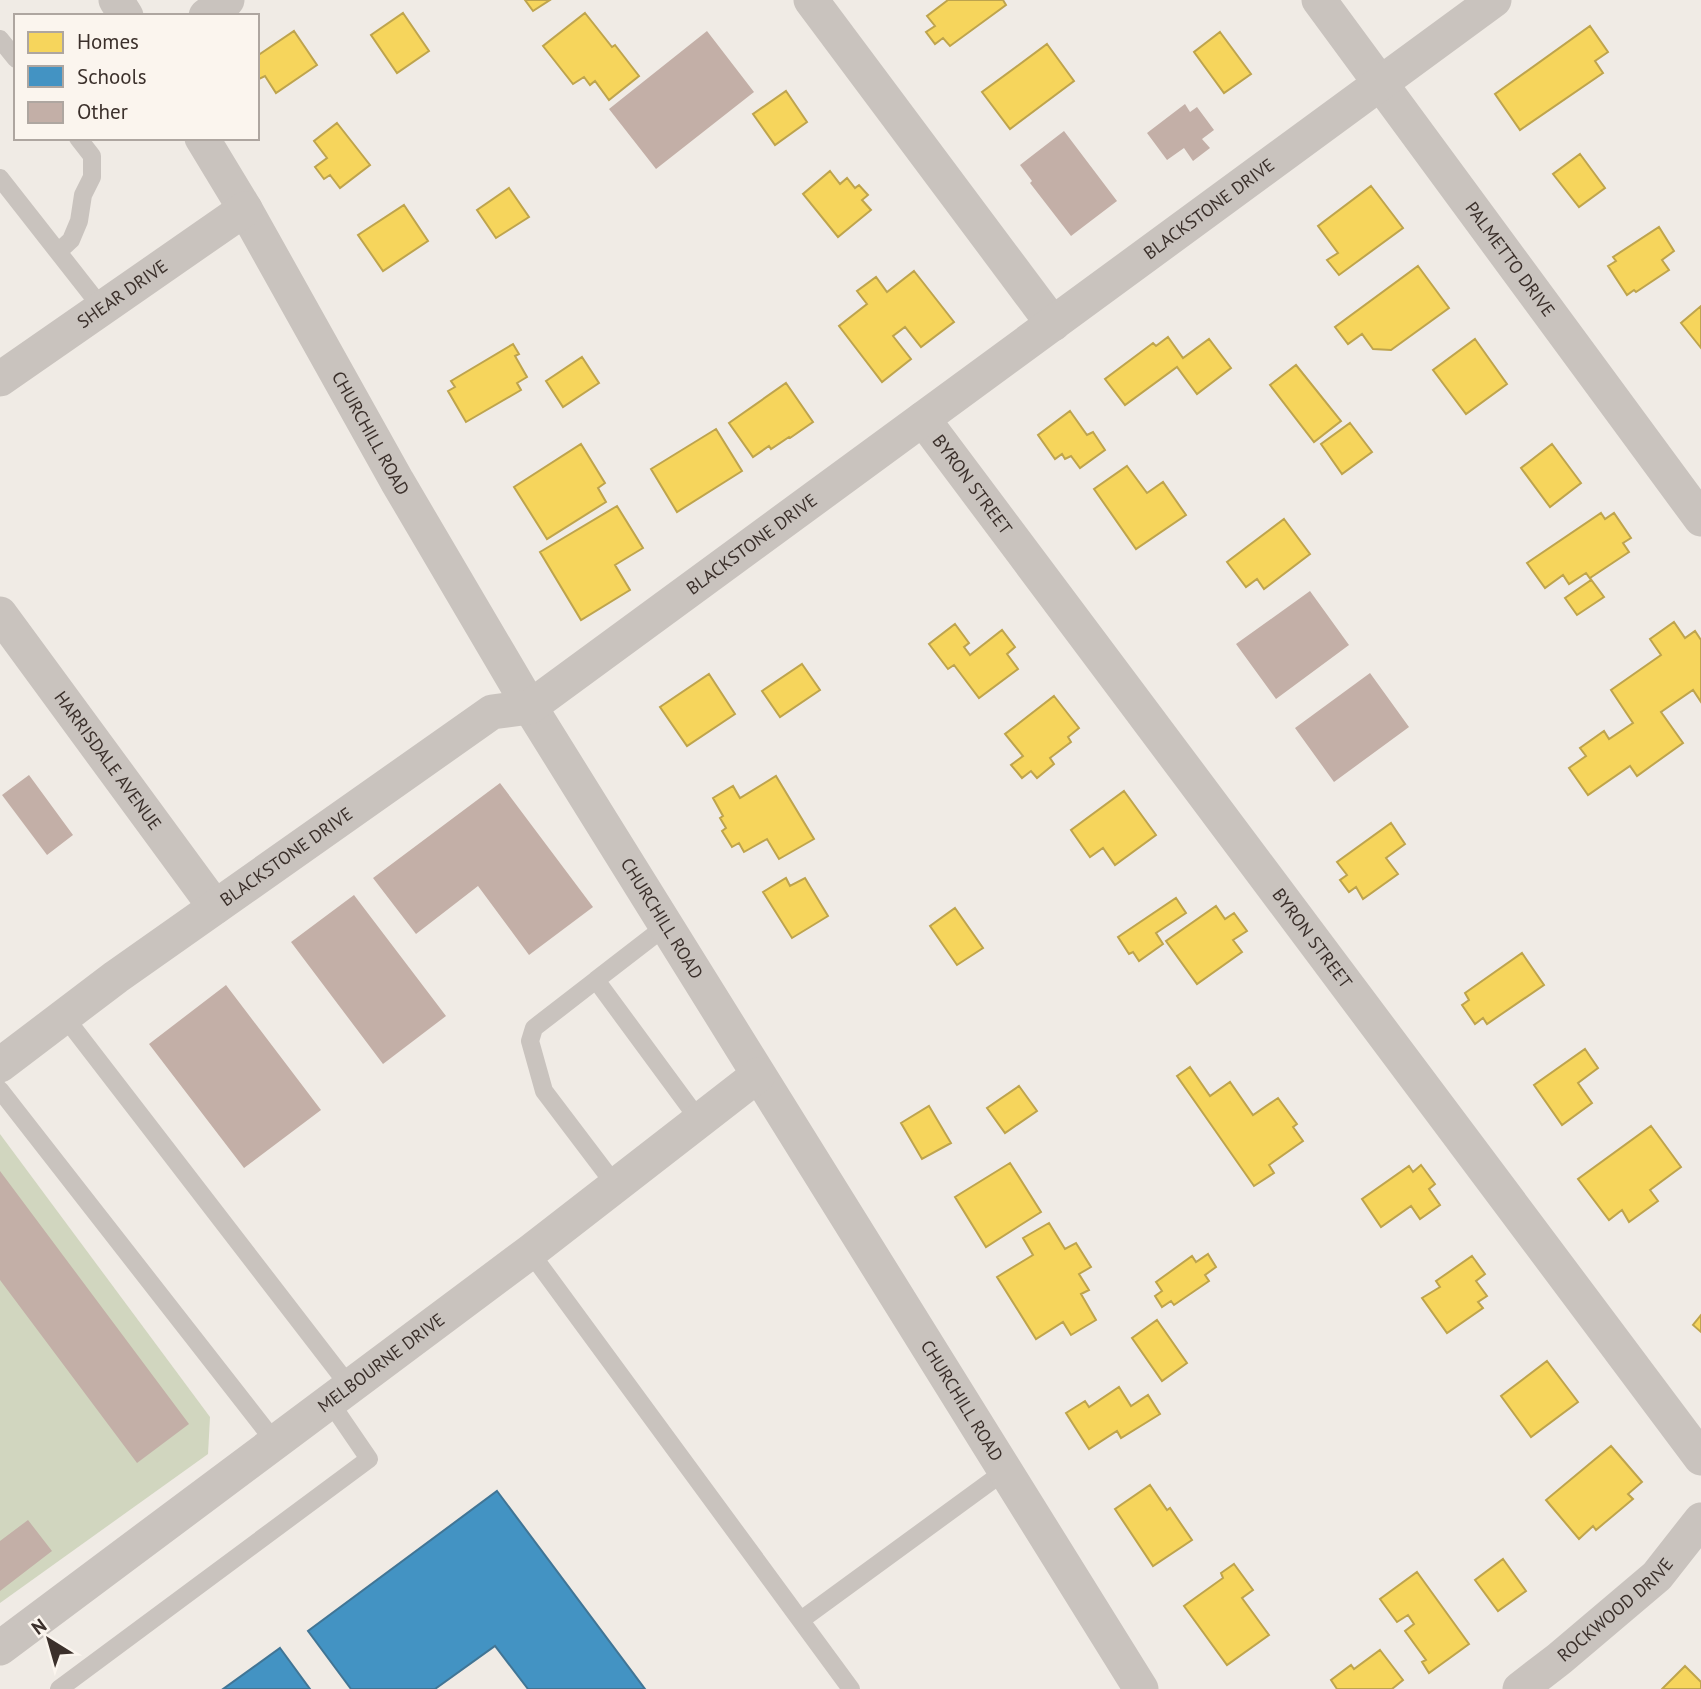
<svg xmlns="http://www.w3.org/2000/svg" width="1701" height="1689" font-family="'PT Sans',sans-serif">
<rect width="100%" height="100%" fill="#f0ebe5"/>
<!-- green -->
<path fill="#d1d6bf" d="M0,1134L210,1417L208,1454L0,1603Z"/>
<!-- homes -->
<path fill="#f6d55c" stroke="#bea44d" stroke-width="2" d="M525,0H550L533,11Z
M948,0H1003L1006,5L950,46L943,38L935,44L926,32L935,26L927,16Z
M403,13L429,51L397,73L371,35Z
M585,13L612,47L615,45L639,76L609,100L595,81L590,85L584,77L573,84L543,46Z
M1590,26L1608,52L1595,61L1603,73L1520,130L1495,94Z
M294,31L317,65L276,93L265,76L257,80V56Z
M1220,32L1251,74L1224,93L1194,52Z
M1047,44L1074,81L1010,129L982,92Z
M786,91L807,122L775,145L753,114Z
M337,123L370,165L340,188L330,175L324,179L315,167L327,158L314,141Z
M1580,154L1605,188L1579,207L1553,174Z
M830,171L840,184L847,178L855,188L859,185L868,195L862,200L871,210L838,237L803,194Z
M1371,186L1403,228L1339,275L1327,260L1338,253L1318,226Z
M509,188L529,217L496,238L477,210Z
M404,205L428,241L383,271L358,235Z
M1659,227L1674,251L1662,260L1669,270L1636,292L1634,290L1627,295L1608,266L1616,261L1613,257Z
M1418,266L1449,308L1391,350L1373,349L1362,334L1348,344L1335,327Z
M914,271L954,322L921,347L905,327L893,336L911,359L882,382L839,326L867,304L857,291L876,277L887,292Z
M1701,306V348L1681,323Z
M1168,337L1183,358L1209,339L1231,368L1197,394L1177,367L1125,405L1105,379L1153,343L1156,346Z
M1475,339L1507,384L1466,414L1433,370Z
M513,344L519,354L515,356L527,377L517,383L521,390L466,422L448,391L455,387L451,381Z
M582,357L599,383L563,407L546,381Z
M1296,365L1341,421L1314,442L1270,385Z
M786,383L813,422L790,438L789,437L771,449L769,446L753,457L729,423Z
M1070,411L1087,435L1093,432L1105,450L1080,468L1071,456L1065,459L1062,454L1055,459L1038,435Z
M1350,423L1372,452L1342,474L1321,444Z
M716,429L742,471L677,512L651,469Z
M581,444L605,483L598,488L606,502L547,539L514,487Z
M1552,444L1581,483L1550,507L1521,468Z
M1127,466L1147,493L1163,482L1186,515L1136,549L1094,489Z
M617,506L643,548L615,565L630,590L581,620L540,552Z
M1601,513L1605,519L1614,513L1631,538L1623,543L1629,552L1590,578L1604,597L1577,615L1565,598L1591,580L1586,573L1569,584L1563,575L1545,588L1527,563Z
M1284,519L1310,554L1264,589L1257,579L1246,587L1227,562Z
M1674,622L1685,638L1695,631L1701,640V702L1693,690L1661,712L1683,743L1637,776L1630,766L1588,795L1569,768L1586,756L1580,748L1604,731L1609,739L1633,723L1611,690L1661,655L1650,639Z
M955,624L969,643L964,647L970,655L1002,630L1015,647L1007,654L1018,669L979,698L954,665L948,669L929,644Z
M802,664L820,690L780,717L762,691Z
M709,674L735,714L687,746L660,707Z
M1054,696L1079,728L1068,737L1071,742L1050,758L1054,764L1037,778L1031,771L1022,778L1011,765L1023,756L1005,734Z
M776,776L814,839L779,859L767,839L744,852L739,843L732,847L722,831L726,828L720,818L723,816L713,798L733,786L740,798Z
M1124,791L1156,835L1115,865L1103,848L1090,857L1071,830Z
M1391,823L1405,844L1386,858L1398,874L1363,899L1356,887L1349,892L1340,880L1347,875L1337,862Z
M786,878L790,886L805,878L828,916L792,938L763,892Z
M1176,898L1186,913L1156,933L1163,944L1139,961L1133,952L1129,954L1118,937Z
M1216,906L1225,919L1234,913L1247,931L1233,940L1242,952L1197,984L1166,941Z
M955,908L983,948L957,965L930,926Z
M1522,953L1544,985L1487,1024L1483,1018L1475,1024L1462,1005L1469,1000L1465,993Z
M1585,1049L1598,1068L1578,1083L1592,1103L1562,1125L1534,1085Z
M1190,1067L1210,1096L1230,1082L1253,1115L1278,1098L1297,1124L1293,1127L1303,1141L1269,1165L1274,1173L1254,1186L1177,1076Z
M1019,1086L1037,1111L1005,1133L987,1108Z
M929,1106L951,1143L922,1159L901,1123Z
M1651,1126L1681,1167L1650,1190L1658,1201L1629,1222L1622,1210L1609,1220L1578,1179Z
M1010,1163L1041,1212L986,1247L955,1197Z
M1421,1165L1435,1184L1429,1189L1440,1205L1420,1219L1411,1206L1381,1227L1362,1199L1409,1166L1413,1172Z
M1049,1223L1065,1249L1076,1243L1091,1267L1079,1274L1089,1290L1081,1294L1096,1320L1071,1335L1063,1322L1036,1339L997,1277L1033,1255L1023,1238Z
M1208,1254L1216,1267L1205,1275L1209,1281L1174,1305L1171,1301L1162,1307L1155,1296L1162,1291L1156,1282L1192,1256L1196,1262Z
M1472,1256L1485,1274L1476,1281L1487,1296L1478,1302L1483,1308L1447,1333L1422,1298L1440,1287L1436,1281Z
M1701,1315V1332L1693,1325Z
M1157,1320L1187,1363L1162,1381L1132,1338Z
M1547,1361L1578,1402L1531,1437L1501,1396Z
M1119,1387L1131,1406L1148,1395L1160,1414L1121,1438L1117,1431L1089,1449L1066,1413L1085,1401L1089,1407Z
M1611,1446L1642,1482L1628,1494L1633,1499L1596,1530L1593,1526L1579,1539L1546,1500Z
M1150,1485L1167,1510L1170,1508L1192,1540L1153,1566L1115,1509Z
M1503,1559L1526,1591L1498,1611L1475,1580Z
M1234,1564L1253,1590L1242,1598L1269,1635L1227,1665L1184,1606L1223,1578L1221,1573Z
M1417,1572L1469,1644L1429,1673L1422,1662L1426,1660L1405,1631L1414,1624L1408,1615L1397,1622L1380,1599Z
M1380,1650L1403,1680L1392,1689H1337L1331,1680L1351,1665L1354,1669Z
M1685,1666L1701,1682V1689H1662Z"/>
<!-- schools -->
<path fill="#4393c3" stroke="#417595" stroke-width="2" d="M497,1491L645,1689H528L495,1646L435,1689H351L308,1631Z
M280,1648L310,1689H223Z"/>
<!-- building -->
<path fill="#c3afa7" d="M707,31L754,92L656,169L609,109Z
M1185,104L1190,112L1197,107L1214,130L1202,139L1210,148L1193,161L1184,148L1167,160L1147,133Z
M1064,131L1117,201L1071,236L1030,183L1032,181L1020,165Z
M1310,591L1349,645L1276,699L1236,644Z
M1370,673L1409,727L1334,782L1295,728Z
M29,775L73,835L47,855L2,795Z
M500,783L593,907L529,955L478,886L416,934L373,878Z
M354,895L446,1016L383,1064L291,942Z
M226,985L321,1110L244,1168L149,1044Z
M0,1171L189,1424L137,1463L0,1280Z
M28,1520L52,1551L0,1591V1541Z"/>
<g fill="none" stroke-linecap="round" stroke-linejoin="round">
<!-- service -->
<path stroke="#c9c3be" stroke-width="18" d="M0,39L16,59
M0,178L102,308
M58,252L71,240L79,221L83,195L92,177V156L78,138
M666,926L596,980L699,1120
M596,980L534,1028L530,1041L544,1091L616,1186
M64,1016L350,1387
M0,1090L275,1442
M530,1252L851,1689
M801,1620L1005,1471
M59,1689L369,1459L330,1402"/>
<!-- minor -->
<g stroke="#c9c3be" stroke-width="35">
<path d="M116,0L126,16"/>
<path d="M811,0L1053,324"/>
<path id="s1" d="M1319,0L1701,519"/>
<path d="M206,16L227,0"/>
<path id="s2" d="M202,138L245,209L397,481L530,707L1141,1689"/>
<path id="s3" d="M0,379L245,209"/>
<path id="s4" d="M923,419L1701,1458"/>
<path id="s5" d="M0,614L215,907"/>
<path id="s6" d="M0,1065L116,977L492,712L530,707L1494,0"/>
<path id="s7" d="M0,1648L530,1252L758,1075"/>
<path id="s8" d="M1520,1689L1559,1659L1657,1576L1701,1520"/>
</g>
</g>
<g text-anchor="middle" stroke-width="7" stroke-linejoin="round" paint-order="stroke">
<!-- street labels -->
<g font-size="18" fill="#3b302b" stroke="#fbf5ee">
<text dy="6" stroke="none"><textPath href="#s6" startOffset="1486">BLACKSTONE DRIVE</textPath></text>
<text dy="6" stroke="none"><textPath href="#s1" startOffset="322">PALMETTO DRIVE</textPath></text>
<text dy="6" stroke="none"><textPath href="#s3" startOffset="149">SHEAR DRIVE</textPath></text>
<text dy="6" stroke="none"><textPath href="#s2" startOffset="340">CHURCHILL ROAD</textPath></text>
<text dy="6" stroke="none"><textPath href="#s4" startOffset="82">BYRON STREET</textPath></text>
<text dy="6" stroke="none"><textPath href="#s6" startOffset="919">BLACKSTONE DRIVE</textPath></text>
<text dy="6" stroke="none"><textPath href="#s5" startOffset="182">HARRISDALE AVENUE</textPath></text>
<text dy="6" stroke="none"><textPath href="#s6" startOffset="354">BLACKSTONE DRIVE</textPath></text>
<text dy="6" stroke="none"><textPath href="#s2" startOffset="906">CHURCHILL ROAD</textPath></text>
<text dy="6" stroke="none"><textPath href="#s4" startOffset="649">BYRON STREET</textPath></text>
<text dy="6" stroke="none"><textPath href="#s7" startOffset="476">MELBOURNE DRIVE</textPath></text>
<text dy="6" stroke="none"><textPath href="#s2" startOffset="1474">CHURCHILL ROAD</textPath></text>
<text dy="6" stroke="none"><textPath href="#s8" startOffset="124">ROCKWOOD DRIVE</textPath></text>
</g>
</g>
<!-- legend -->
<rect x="14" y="14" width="245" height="126" fill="#fbf5ee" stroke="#aea6a0" stroke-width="2"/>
<rect x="28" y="32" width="35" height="21" fill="#f6d55c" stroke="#aea6a0" stroke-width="2"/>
<text x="77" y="49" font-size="21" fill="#3b302b">Homes</text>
<rect x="28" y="66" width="35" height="21" fill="#4393c3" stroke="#aea6a0" stroke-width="2"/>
<text x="77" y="84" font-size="21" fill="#3b302b">Schools</text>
<rect x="28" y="102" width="35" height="21" fill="#c3afa7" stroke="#aea6a0" stroke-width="2"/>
<text x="77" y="119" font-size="21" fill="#3b302b">Other</text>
<!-- north arrow -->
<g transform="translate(49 1640) rotate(323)" stroke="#fbf5ee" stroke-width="5" paint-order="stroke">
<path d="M0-5L12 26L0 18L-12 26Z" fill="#3b302b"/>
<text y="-10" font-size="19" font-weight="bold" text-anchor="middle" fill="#3b302b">N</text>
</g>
</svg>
